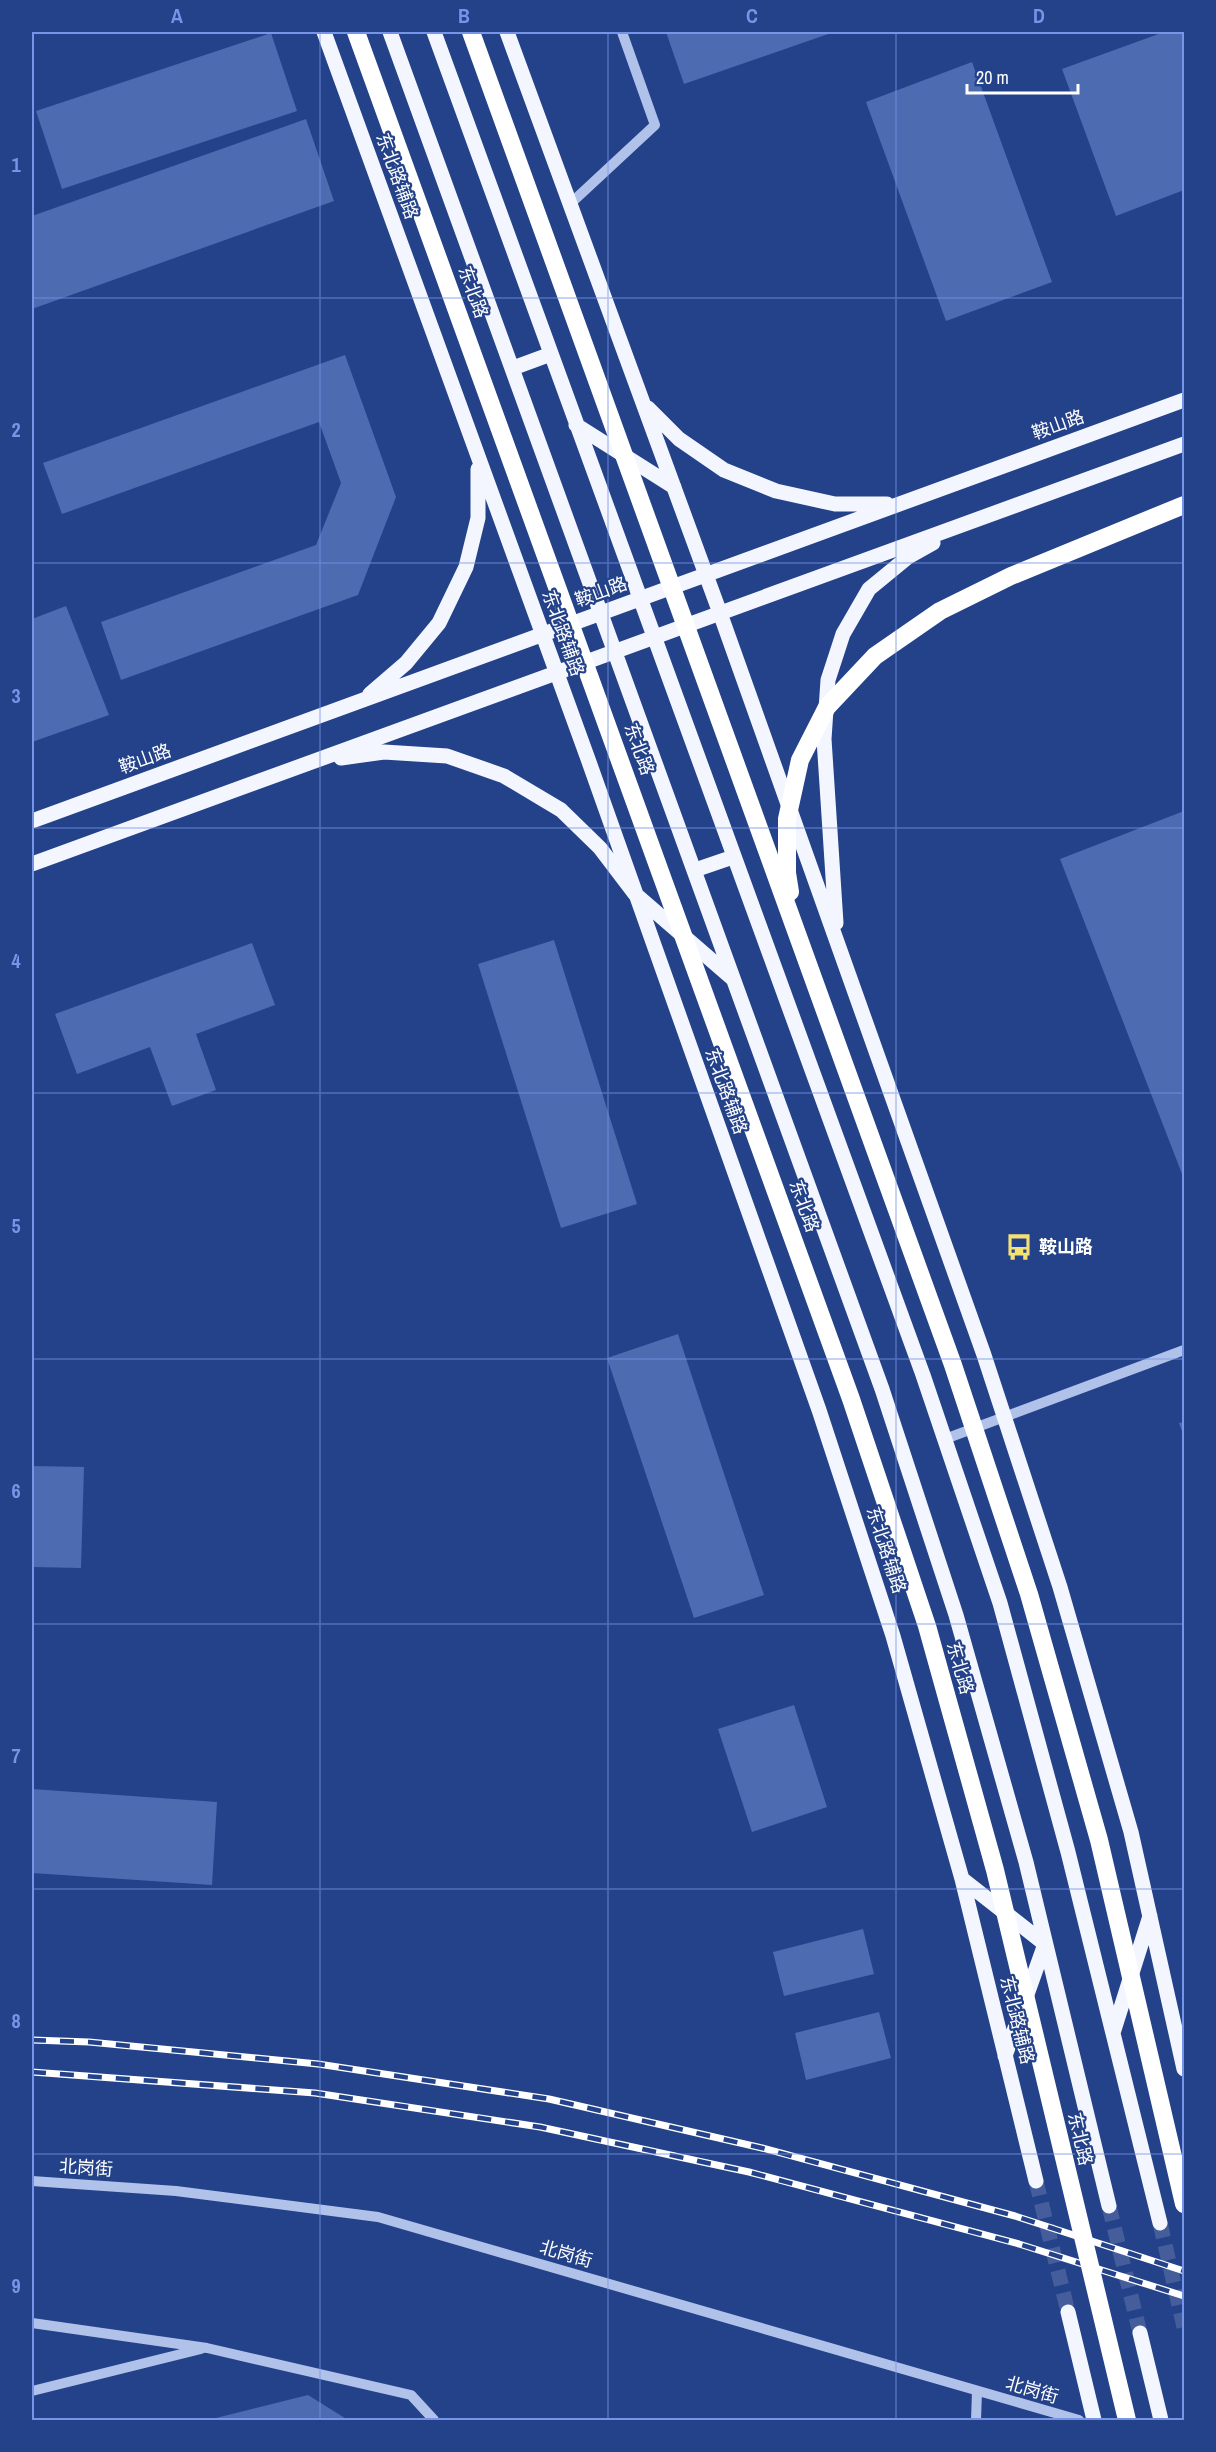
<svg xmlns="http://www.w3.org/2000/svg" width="1216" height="2452" font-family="'Archivo Narrow','Noto Sans SC',sans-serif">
<rect width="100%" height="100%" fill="#244289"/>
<!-- building -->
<path fill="#4c6bb1" d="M666,32H834L684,84Z
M1164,32H1184V190L1116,216L1062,69Z
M271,33L297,111L62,189L36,111Z
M972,62L1052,282L946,321L866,102Z
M306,119L334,201L32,309V216Z
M345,355L396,497L358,595L121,680L101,622L316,545L341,483L319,422L62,514L43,463Z
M66,606L109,715L32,742V619Z
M1184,811V1179L1060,859Z
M554,940L637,1204L561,1228L478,964Z
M252,943L275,1005L196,1034L216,1090L172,1106L150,1047L77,1074L55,1014Z
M678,1334L764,1595L694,1618L607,1358Z
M1184,1422V1437L1179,1423Z
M32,1466L84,1467L81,1568L32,1567Z
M794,1705L827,1807L752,1832L718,1729Z
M32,1789L217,1802L212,1885L32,1873Z
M863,1929L874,1974L784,1996L773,1952Z
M879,2012L891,2058L806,2080L795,2033Z
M308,2395L348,2420H208Z"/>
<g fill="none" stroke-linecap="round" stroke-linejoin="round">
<!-- major-tunnel -->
<path stroke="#455e9b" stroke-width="15" stroke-dasharray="15 8" stroke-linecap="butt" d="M1036,2181L1068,2312
M1109,2206L1140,2333
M1160,2223L1184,2327"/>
<!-- minor -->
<path stroke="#b0c2ea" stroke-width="10" d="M570,204L655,125L622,32
M945,1439L1184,1350
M32,2181L176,2191L378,2217L1079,2420
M32,2323L207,2348L411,2395L434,2420
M32,2391L201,2349
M976,2420L977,2391"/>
<!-- major -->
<path stroke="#f3f6fe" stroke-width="15" d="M324,32L588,759L819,1410L893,1636L962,1879L1036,2181
M390,32L882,1389L956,1615L1026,1862L1109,2206
M434,32L923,1375L1000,1603L1068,1852L1160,2223
M507,32L720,613L984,1355L1060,1587L1131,1832L1184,2069
M513,368L551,354
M648,408L679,439L724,470L776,491L835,504H887
M576,425L674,487
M370,694L406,663L439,623L466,567L478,518V469
M341,758L384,752L447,756L504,776L561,810L600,848L635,894L732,978
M32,821L1184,400
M32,864L1184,444
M695,870L733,857
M836,923L824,739L828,680L843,634L869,589L908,557L933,543
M962,1879L1045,1944
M1113,2033L1150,1916
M1005,2056L1045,1944
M1068,2312L1094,2420
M1140,2333L1161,2420"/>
<defs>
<path id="rail" d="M32,2040L89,2042L318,2064L549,2099L762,2148L1015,2216L1184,2271
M32,2072L315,2093L540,2127L749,2172L1019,2244L1184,2296"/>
</defs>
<!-- rail casing -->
<use href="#rail" stroke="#fff" stroke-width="7"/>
<!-- rail -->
<use href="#rail" stroke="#244289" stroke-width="4.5" stroke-dasharray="14" stroke-linecap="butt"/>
<!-- highway-bridge -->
<path stroke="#fff" stroke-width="18" d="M356,32L851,1399L927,1626L995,1870L1127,2420
M471,32L953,1365L1029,1594L1099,1840L1184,2204
M790,892L787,873V819L800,760L827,707L875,656L940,611L1011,576L1184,505"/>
</g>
<!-- grid -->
<path fill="none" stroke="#7795e8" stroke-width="1.5" stroke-opacity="0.55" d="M320,32V2420M608,32V2420M896,32V2420M32,298H1184M32,563H1184M32,828H1184M32,1093H1184M32,1359H1184M32,1624H1184M32,1889H1184M32,2154H1184"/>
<!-- icons -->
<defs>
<symbol id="bus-bare" viewBox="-9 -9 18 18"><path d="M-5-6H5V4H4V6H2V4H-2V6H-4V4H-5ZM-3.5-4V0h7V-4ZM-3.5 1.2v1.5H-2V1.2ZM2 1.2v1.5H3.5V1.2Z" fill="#f4e173" stroke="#244289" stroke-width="2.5" paint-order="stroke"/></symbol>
</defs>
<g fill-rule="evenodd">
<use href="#bus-bare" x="1000" y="1228" width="38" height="38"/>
</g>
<g text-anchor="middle" stroke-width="4.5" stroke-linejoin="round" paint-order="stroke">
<!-- street labels -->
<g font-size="18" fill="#fff" stroke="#244289">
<text transform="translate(397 176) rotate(70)" y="6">东北路辅路</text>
<text transform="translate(473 292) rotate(70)" y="6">东北路</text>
<text transform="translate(1058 425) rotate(-20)" y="6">鞍山路</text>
<text transform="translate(601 592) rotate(-20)" y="6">鞍山路</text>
<text transform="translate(563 633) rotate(70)" y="6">东北路辅路</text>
<text transform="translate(639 749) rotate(70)" y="6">东北路</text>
<text transform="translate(145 759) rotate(-20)" y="6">鞍山路</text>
<text transform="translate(726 1091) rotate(70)" y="6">东北路辅路</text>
<text transform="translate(804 1206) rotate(70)" y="6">东北路</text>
<text transform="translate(886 1550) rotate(72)" y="6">东北路辅路</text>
<text transform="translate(960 1668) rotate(74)" y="6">东北路</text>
<text transform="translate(1017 2020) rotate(76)" y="6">东北路辅路</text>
<text transform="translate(1080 2139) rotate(77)" y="6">东北路</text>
<text transform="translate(86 2168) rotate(4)" y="6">北岗街</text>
<text transform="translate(566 2254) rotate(16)" y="6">北岗街</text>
<text transform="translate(1032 2390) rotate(16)" y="6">北岗街</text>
</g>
<!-- poi labels -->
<g font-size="18" font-weight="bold" fill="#fff" stroke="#244289" text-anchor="start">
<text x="1039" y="1253">鞍山路</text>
</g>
</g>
<!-- border -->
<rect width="1216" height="2452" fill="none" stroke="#244289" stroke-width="66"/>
<!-- scale -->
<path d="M967 84v9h111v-9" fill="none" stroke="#ffffff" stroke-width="3"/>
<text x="976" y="84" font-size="18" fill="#ffffff" stroke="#244289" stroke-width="4.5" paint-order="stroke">20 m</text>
<rect x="33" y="33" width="1150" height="2386" fill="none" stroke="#7795e8" stroke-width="2"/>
<g font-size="20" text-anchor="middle" font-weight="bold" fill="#7795e8">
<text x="177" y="23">A</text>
<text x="464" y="23">B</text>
<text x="752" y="23">C</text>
<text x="1039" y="23">D</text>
<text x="16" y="172">1</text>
<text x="16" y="437">2</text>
<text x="16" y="703">3</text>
<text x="16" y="968">4</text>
<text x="16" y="1233">5</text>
<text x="16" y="1498">6</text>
<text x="16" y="1763">7</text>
<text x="16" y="2028">8</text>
<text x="16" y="2293">9</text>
</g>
</svg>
